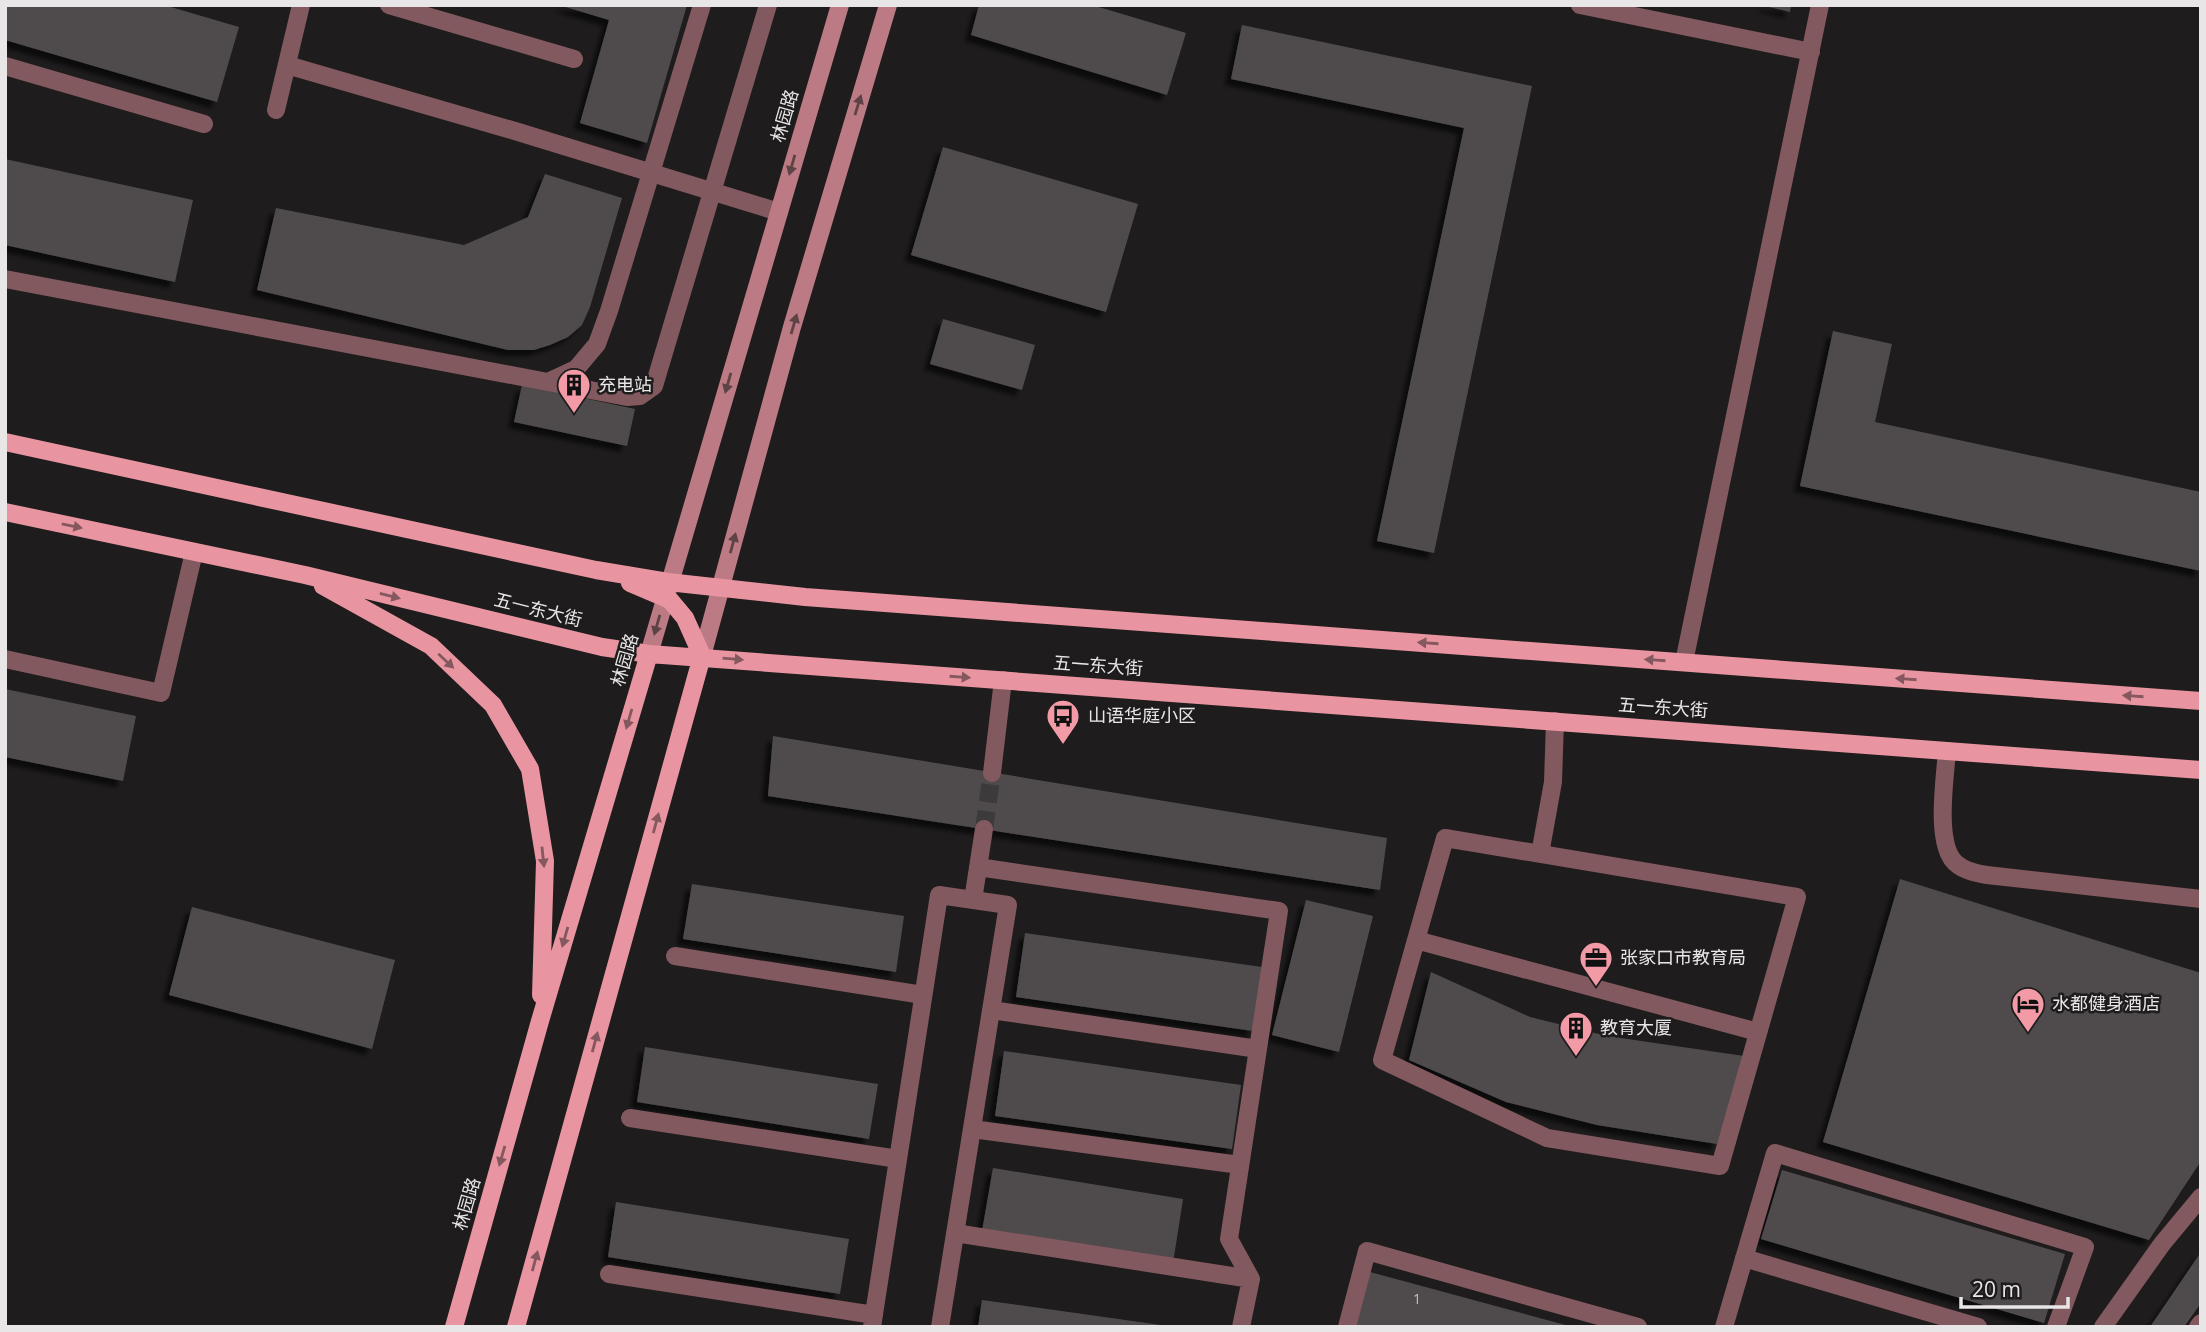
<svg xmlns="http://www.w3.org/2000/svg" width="2206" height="1332" font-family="'Open Sans','Noto Sans SC',sans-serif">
<defs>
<filter id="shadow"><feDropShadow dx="-6" dy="6" stdDeviation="2" flood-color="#0009"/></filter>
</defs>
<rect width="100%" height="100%" fill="#1e1c1c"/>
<!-- building -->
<path fill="#504c4d" filter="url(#shadow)" d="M5,5H164L239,27L217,102L5,40Z
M559,5H687L647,143L580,123L609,20Z
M979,5H1092L1186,33L1167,95L971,35Z
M1761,5H1791L1790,12Z
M1242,25L1532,86L1434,553L1377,541L1464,128L1231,79Z
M943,147L1138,204L1106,312L911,255Z
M5,159L193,200L175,282L5,245Z
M545,174L622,198L590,307L582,325L568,337L550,345L534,350H508L257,290L276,208L464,245L528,217Z
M943,319L1035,345L1022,390L930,364Z
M1833,331L1892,344L1875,422L2201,492V571L1800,486Z
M522,385L635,409L627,446L514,422Z
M5,689L136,716L123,781L5,757Z
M773,736L1387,838L1380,890L768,796Z
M1900,879L2201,973V1161L2149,1240L1823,1142Z
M692,884L904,916L896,972L683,939Z
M1306,900L1373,916L1339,1052L1272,1035Z
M192,907L395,960L372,1049L169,995Z
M1025,933L1262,967L1253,1031L1016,997Z
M1431,972L1530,1017L1607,1036L1744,1056L1717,1144L1597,1125L1506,1102L1409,1060Z
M645,1047L878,1084L869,1139L637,1102Z
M1004,1051L1241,1085L1232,1149L995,1116Z
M993,1168L1183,1199L1173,1263L982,1231Z
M1782,1170L2065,1254L2044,1323L1761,1239Z
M616,1202L849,1239L840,1294L608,1257Z
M2201,1252V1303L2184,1327H2150Z
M1370,1272L1569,1326V1327H1355Z
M982,1300L1161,1325V1327H978Z"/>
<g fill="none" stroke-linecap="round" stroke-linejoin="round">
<!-- minor-tunnel -->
<path stroke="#3c3a3a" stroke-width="18" stroke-dasharray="18 9" stroke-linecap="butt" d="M984,829L992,773"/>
<!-- service -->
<path stroke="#82595e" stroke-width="18" d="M1580,5L1811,52
M5,659L161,693L194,552
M1684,662L1820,5
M1947,751C1945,778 1936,836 1952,859C1960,870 1975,873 1987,875L2201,899
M1445,838L1797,897L1720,1166L1547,1138L1382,1060Z
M1540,854L1553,782L1555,721
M1416,940L1758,1032
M1744,1258L1978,1327
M1724,1327L1775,1153L2085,1247L2056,1327"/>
<!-- minor -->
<path stroke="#82595e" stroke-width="18" d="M389,5L574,59
M287,65L515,131L779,212
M5,66L204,124
M276,110L301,5
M5,279L548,382L576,369L597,344L609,311L702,5
M548,382L627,397L640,396L654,386L768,5
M992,773L1003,680
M978,867L1279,911L1229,1239L1251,1279L1241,1327
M973,900L984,829
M675,956L923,995
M991,1010L1258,1049
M630,1118L898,1159
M972,1129L1240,1165
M955,1233L1251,1279
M609,1274L874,1315
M872,1327L939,895L1008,905L940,1327
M1347,1327L1367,1251L1638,1327
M2198,1327L2201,1323"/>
<!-- tertiary -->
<path stroke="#82595e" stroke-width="18" d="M2103,1327L2162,1244L2201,1197"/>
<!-- secondary -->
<path stroke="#bc7b84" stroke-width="18" d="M649,654L840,5
M702,656L792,327L888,5"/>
<!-- primary -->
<path stroke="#e995a1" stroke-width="18" d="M5,442L596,570L668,582L805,597L2201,701
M5,512L305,575L602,647L649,654L2201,770
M323,586L431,646L493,705L530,769L545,861L541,995
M454,1327L540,1021L649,654
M516,1327L702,656L685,618L670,600L630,583"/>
</g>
<!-- one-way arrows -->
<defs><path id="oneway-solid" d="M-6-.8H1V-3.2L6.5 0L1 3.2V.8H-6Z" transform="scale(1.75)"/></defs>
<g fill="#5d4246">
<use href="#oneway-solid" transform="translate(858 105) rotate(-73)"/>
<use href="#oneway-solid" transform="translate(792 165) rotate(106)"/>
<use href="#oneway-solid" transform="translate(794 324) rotate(-74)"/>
<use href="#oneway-solid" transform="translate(728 383) rotate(106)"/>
<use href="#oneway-solid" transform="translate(733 543) rotate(-75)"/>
<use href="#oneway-solid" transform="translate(657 625) rotate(106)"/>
</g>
<g fill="#84585e">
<use href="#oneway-solid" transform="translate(72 526) rotate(12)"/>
<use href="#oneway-solid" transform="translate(390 596) rotate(14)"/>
<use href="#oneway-solid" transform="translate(1428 643) rotate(-176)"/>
<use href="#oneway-solid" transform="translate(733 659) rotate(5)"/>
<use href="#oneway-solid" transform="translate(1655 660) rotate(-176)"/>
<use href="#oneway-solid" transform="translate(446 661) rotate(43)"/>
<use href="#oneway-solid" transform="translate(960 677) rotate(4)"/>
<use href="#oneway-solid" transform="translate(1906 679) rotate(-176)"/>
<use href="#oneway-solid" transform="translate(2133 696) rotate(-176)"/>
<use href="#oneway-solid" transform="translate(629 719) rotate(106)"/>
<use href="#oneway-solid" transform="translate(656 823) rotate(-75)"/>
<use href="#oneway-solid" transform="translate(543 857) rotate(84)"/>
<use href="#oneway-solid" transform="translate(565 937) rotate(106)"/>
<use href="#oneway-solid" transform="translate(595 1042) rotate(-75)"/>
<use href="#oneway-solid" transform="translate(502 1156) rotate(106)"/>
<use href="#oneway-solid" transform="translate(535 1261) rotate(-75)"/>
</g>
<!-- icons -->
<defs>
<symbol id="building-pin" viewBox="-11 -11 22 30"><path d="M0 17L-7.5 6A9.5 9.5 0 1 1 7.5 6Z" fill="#f39aa7" stroke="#1e1c1c"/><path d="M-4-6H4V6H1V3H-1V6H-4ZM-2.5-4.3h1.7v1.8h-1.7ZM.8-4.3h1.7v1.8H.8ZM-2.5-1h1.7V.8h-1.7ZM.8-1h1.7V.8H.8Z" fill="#111"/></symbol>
<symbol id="bus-pin" viewBox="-11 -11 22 30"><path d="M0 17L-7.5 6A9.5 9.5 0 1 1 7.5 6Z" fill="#f39aa7" stroke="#1e1c1c"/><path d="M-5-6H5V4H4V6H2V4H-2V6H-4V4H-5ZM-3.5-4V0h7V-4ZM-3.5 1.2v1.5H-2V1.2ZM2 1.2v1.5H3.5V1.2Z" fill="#111"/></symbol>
<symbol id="office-pin" viewBox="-11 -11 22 30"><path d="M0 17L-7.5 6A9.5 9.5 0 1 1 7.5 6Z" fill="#f39aa7" stroke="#1e1c1c"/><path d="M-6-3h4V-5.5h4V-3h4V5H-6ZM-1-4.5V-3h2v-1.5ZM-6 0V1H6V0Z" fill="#111"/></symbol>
<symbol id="hotel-pin" viewBox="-11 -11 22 30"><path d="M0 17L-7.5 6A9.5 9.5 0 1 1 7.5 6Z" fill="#f39aa7" stroke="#1e1c1c"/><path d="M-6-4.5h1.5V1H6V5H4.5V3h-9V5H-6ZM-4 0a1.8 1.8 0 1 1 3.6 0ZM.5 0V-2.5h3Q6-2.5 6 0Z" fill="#111"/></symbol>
</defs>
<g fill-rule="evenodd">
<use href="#building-pin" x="555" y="366" width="38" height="52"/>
<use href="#bus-pin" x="1044" y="697" width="38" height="52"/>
<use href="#office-pin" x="1577" y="939" width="38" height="52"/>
<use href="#hotel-pin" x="2009" y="985" width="38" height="52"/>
<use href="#building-pin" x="1557" y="1009" width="38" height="52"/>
</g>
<g text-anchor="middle" stroke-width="5" stroke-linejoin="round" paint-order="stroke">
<!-- number labels -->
<g font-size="14" fill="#c3c0c0">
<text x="1417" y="1304">1</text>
</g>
<!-- street labels -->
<g font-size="18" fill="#e9e6e7" stroke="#1e1c1c">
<text transform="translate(785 116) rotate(-74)" y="6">林园路</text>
<text transform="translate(538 610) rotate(14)" y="6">五一东大街</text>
<text transform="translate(625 660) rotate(-74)" y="6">林园路</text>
<text transform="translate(1098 666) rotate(4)" y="6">五一东大街</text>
<text transform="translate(1663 708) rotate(4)" y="6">五一东大街</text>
<text transform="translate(467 1204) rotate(-74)" y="6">林园路</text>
</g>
<!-- poi labels -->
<g font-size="18" fill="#e9e6e7" stroke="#1e1c1c" text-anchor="start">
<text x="598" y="391">充电站</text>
<text x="1088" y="722">山语华庭小区</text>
<text x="1620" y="964">张家口市教育局</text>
<text x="2052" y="1010">水都健身酒店</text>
<text x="1600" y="1034">教育大厦</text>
</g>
</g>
<!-- border -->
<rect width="2206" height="1332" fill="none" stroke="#e9e6e7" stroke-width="14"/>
<!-- scale -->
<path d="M1961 1297v10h107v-10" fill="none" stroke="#e9e6e7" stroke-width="3.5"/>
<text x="1972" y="1297" font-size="21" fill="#e9e6e7" stroke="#1e1c1c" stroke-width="5" paint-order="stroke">20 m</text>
</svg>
